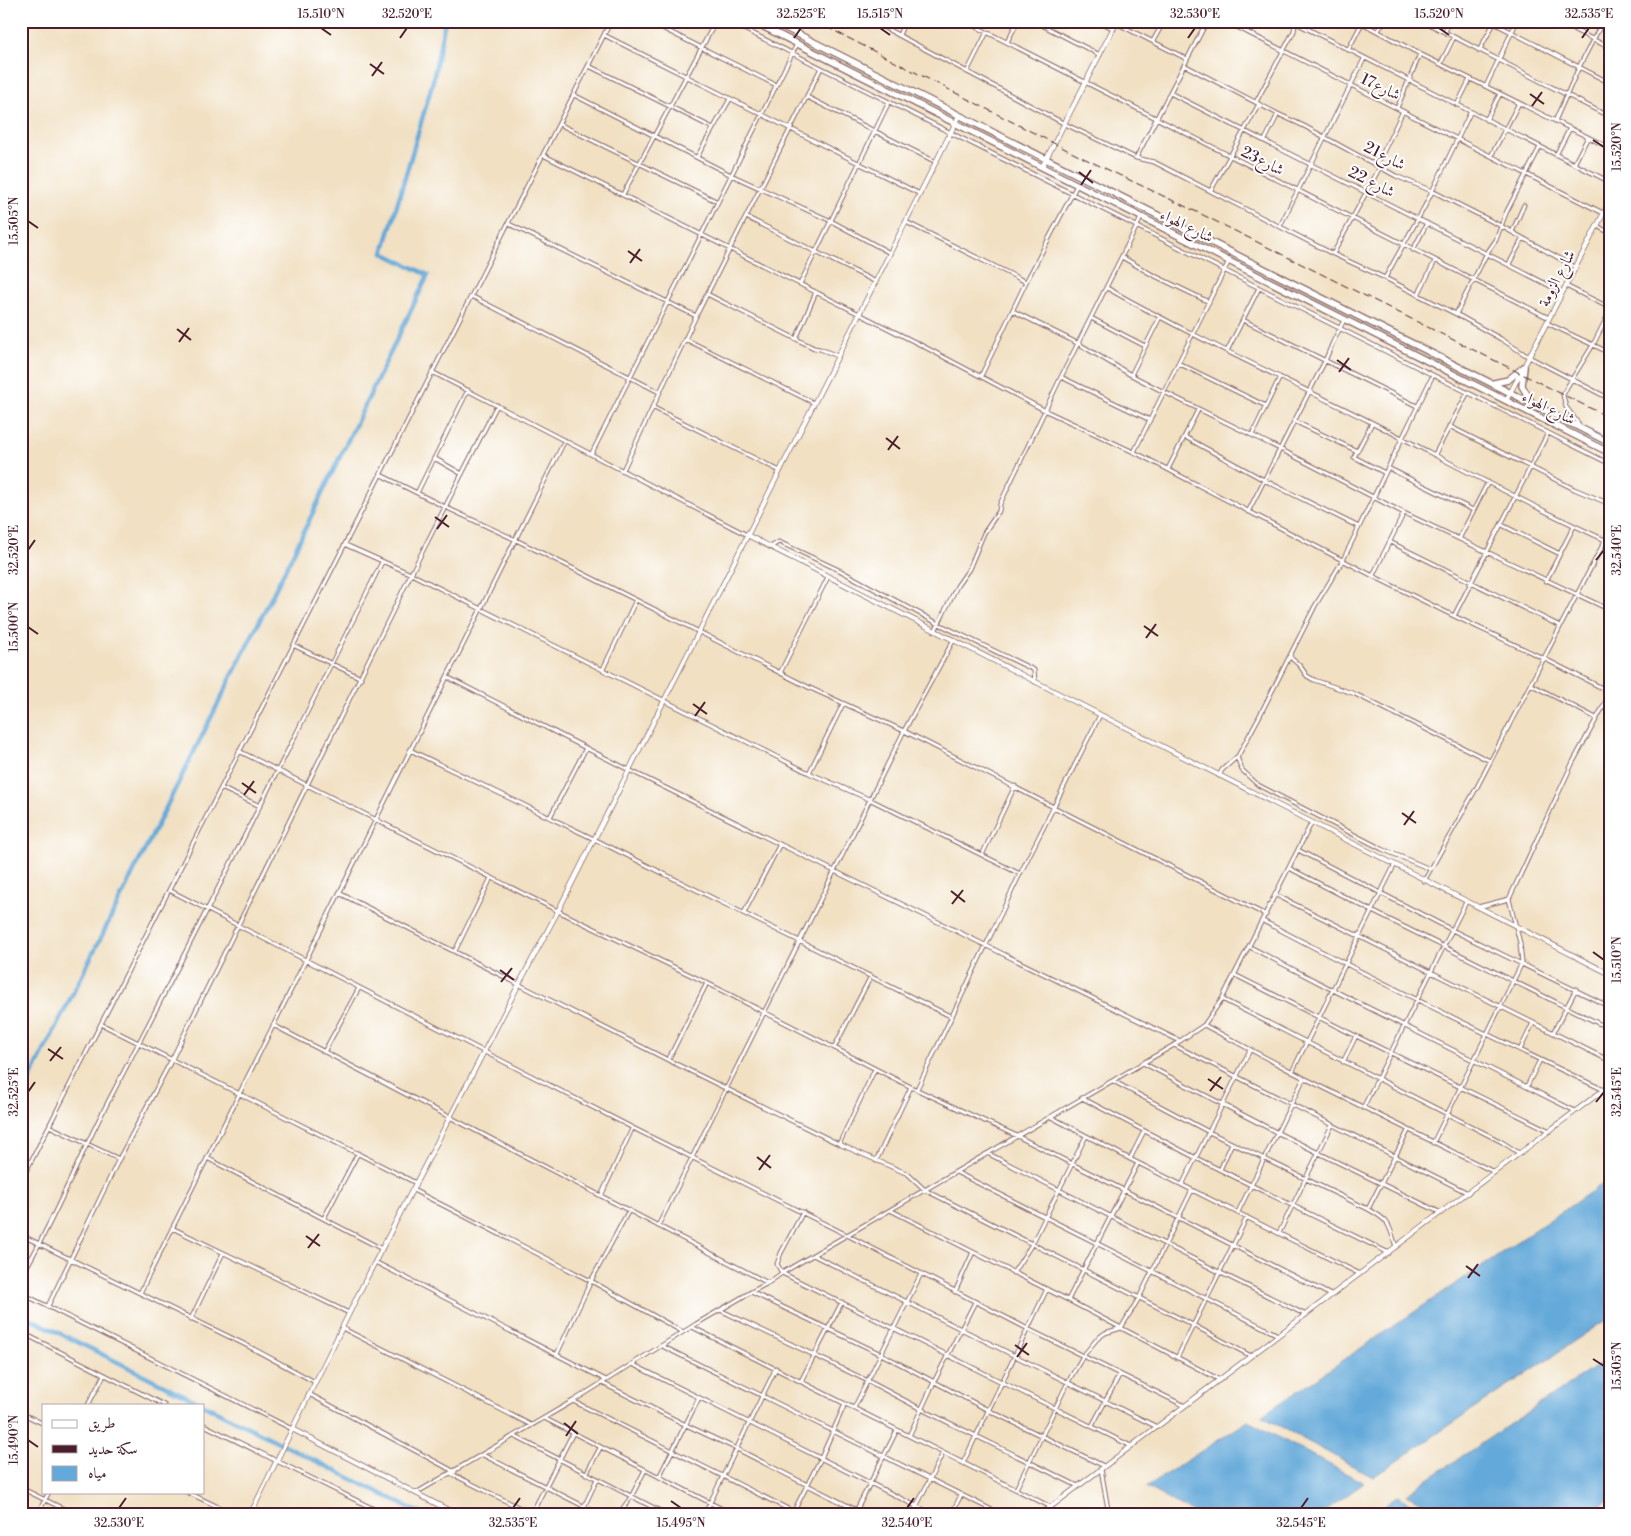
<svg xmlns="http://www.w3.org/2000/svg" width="1631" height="1536" font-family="'Libre Bodoni',Amiri,serif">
<rect width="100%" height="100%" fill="#fff"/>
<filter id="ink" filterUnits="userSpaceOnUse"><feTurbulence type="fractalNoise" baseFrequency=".02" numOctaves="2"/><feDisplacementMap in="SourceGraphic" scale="10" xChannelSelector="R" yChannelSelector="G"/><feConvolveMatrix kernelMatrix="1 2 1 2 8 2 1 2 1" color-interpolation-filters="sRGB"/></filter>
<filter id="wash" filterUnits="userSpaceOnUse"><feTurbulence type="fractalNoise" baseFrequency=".0096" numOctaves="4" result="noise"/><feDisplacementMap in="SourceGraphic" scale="20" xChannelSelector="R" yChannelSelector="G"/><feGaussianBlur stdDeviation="1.12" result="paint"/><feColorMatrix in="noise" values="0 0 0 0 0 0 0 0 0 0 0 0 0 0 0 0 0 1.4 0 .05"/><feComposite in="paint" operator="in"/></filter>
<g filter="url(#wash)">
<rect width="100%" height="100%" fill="#f1e0c2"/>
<!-- water -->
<path fill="#63a9d9" stroke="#566482" d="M1610,1179V1317L1373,1477L1261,1416Z
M1610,1357V1499L1586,1515H1446L1406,1494Z
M1248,1421L1364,1483L1319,1515H1197L1146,1487Z
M1397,1496L1432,1515H1372Z"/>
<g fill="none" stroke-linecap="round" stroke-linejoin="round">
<!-- canal -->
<path stroke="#63a9d9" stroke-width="4.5" d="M21,1097L291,558L428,275L383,253L432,85L445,21
M21,1314L204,1405
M204,1405L424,1515
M1119,1511L1127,1515"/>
</g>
</g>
<g filter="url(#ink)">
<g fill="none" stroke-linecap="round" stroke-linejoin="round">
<defs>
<path id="minor" d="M648,21L776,85
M728,21L1610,464
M872,21L1065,124L1136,158L1154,162L1333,254L1385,278L1456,314L1501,339L1529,357L1610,399
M965,21L1549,318
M1034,21L1100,55
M1099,21L1114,29
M1225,21L1603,213
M1292,21L1610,182
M1358,21L1420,54L1610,148
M1423,21L1610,117
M1490,21L1610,83
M1557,21L1610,48
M1116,23L1187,59
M1378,31L1384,21
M1445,32L1450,21
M604,35L920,194
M899,35L905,21
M1153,41L1164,21
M1007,42L1018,21
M1348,50L1362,23
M1479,51L1494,23
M1441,63L1454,37
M1184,65L1278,114L1304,126L1396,176L1432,191L1501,226L1575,267
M589,66L713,128
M967,72L987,32
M1486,86L1517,21
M1170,93L1562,292
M574,95L731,175L831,221L890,253
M807,97L936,162
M1256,102L1294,31L1295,24
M1457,105L1470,79
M1397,108L1420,54
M1486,120L1500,94
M1555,121L1579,67L1603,21
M559,124L718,202
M1265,140L1278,114
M543,155L919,344L1046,411L1140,455L1373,576L1454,616L1543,658L1610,692
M1556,155L1570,128
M1491,156L1519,103
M697,157L730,99
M1136,158L1207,21
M1574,164L1588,137
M1377,165L1403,111
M1211,190L1259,104
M623,194L716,21
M746,217L876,282
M906,222L1026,282
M509,224L696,316
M1280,226L1364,59
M1597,226L1610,233
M1512,232L1524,205
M1413,250L1427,223
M1333,254L1380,167
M1122,257L1151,274L1209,302
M1509,264L1523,238
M1385,278L1426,204L1470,113
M800,284L889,102
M1566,286L1610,308
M1107,288C1193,337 1283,378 1371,422C1449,462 1526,504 1605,540
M707,294L814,348L820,349L838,356
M1418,295L1435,261
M473,297L659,392
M1013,311L1079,344L1131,375L1164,392L1280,449L1404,513L1610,610
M1456,314L1487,253L1496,240L1506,213L1540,147
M1091,318L1145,346
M1243,320L1417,406
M1547,323L1610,353
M685,339L814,403
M796,339L816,292
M1227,351L1259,288
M1178,363L1266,406
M432,372L747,535
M1131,375L1160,317
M981,376L1026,282L1077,185
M1061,377L1150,420
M652,407L780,471
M1294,421L1357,451
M1372,423L1354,457L1385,473
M1449,426L1574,489L1610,504
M1580,426L1566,407L1563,395L1567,387L1593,345L1610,311
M1252,435L1280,377
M1185,437L1264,480L1359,527
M1134,452L1229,261
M592,453L797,44
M1435,454L1468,392
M434,458L462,474
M1388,468L1473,510
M1168,469L1198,410
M623,470L696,316L821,68
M381,475L445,507L516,540L636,600L810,688L904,731L1266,915
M417,493L468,390
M1248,512L1325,361L1333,342L1344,320
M1502,525L1560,554
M1459,539L1488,482
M1390,542L1560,626
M346,545L411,574L809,773L871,800L1020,874
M770,547L779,542L841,571L939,624L1034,670L1035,682
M1373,575L1404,513
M1546,581L1574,526
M1454,616L1548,433
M935,631L957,586L969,569L984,533L999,511L1000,504L1061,377L1141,218
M295,646L361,678
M1290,657L1300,666L1307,676L1314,680L1355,694L1490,761
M603,669L636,600
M780,673L828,577
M447,677L629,770L1180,1041
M1530,684L1596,718
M410,750L594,839L952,1017
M239,751L558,911L707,983L911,1087L1017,1136L1331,1295
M1237,757L1242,770L1258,785L1382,849L1430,869
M809,773L843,704
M1219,776L1222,770L1238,756L1259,717L1315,606L1343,560L1433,375
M221,788L260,806
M550,817L586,748
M1298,850L1452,930L1610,1007
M982,855L1015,786
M1289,868L1372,911L1610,1029
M1424,881L1477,787L1610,531
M169,890L633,1128L847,1235L1028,1329L1185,1406
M339,893L668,1060L839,1144L908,1174L925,1190L1193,1325L1251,1356
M1276,895L1610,1061
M1478,907L1509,899
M744,913L780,844
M1263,921C1375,980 1489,1036 1604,1090
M1250,947L1333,990L1575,1111
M455,951L491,878
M1235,975L1356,1036L1550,1131
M1222,999L1502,1142L1519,1153
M101,1024L416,1183
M273,1025L768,1283
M1204,1025L1304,1078L1494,1172
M1553,1033L1576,989
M1174,1045L1468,1193
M834,1048L871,976
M1520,1050L1533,1023
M324,1052L359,988
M668,1060L707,983
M1343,1062L1356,1036
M1143,1063L1276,1132L1441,1213
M1292,1072L1394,866
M1113,1081L1209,1132L1368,1209C1390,1221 1389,1224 1396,1247
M1527,1086L1540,1060
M917,1089L1020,874L1100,715
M1082,1098L1196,1158L1389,1253
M1363,1108L1466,902
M1051,1117L1130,1159L1360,1274
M49,1126L119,1159
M1433,1143L1522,963L1520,943L1509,899L1573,762L1610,694
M839,1144L875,1069
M989,1154L1219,1272L1306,1315
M207,1158L382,1249
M1130,1159L1144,1131
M876,1161L911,1087
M1220,1170L1232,1143
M956,1172L1278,1335
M21,1181L611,21
M1182,1185L1250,1050
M413,1190L591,1281L683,1332
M601,1196L632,1129
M1368,1209L1408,1131
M890,1210L1068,1300L1220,1380
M803,1212L781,1253L777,1264L782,1273L1131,1446
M1238,1212L1304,1078
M324,1218L358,1153
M658,1226L904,731L953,641
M172,1228L349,1313
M1279,1233L1332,1125
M21,1235L246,1345L315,1382
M813,1255L1157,1427
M375,1262L606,1380
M1013,1273L1032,1244L1086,1136
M21,1277C54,1221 77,1161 107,1104C201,924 292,743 382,562
M751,1292L881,1354L988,1410L1104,1466
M955,1292L973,1252
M21,1293L292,1429
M140,1293L565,440
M1068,1300L1138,1163
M48,1306L119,1159L172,1059L411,574L497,405
M720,1310L868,1381L921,1409L1078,1486
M191,1319L223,1253
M692,1327L1051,1507
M342,1328L531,1425
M21,1332L164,1405
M21,1341L25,1334
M662,1346L1002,1515
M557,1354L591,1281L629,1210
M1177,1358L1247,1217
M632,1364L934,1515
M801,1381L842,1302
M602,1383L686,1425L737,1449L866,1515
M309,1394L455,1472
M573,1401L800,1515
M88,1405L104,1375
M854,1408L921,1274
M21,1413L44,1424
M544,1418L734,1515
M204,1425L386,1515
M1092,1426L1120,1374
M514,1436L668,1515
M909,1436L934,1382L975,1302
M483,1455L601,1515
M963,1463L1047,1289
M1101,1469L1109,1515
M452,1474L534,1515
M586,1474L600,1448
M659,1477L699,1398
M21,1488L76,1515
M1016,1489L1068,1382L1083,1356L1097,1339L1105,1333L1121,1328L1139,1298L1192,1190
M187,1492L235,1515
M416,1493L573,1401L696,1324L751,1292L768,1283L782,1273L847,1235L1174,1045L1204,1025L1222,999L1311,824
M584,1507L597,1479
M37,1515L49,1492
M531,1515L573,1433
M618,1515L631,1497L645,1470
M704,1515L776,1368
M792,1515L821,1458L845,1404
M854,1515L897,1430
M912,1515L943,1453
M951,1515L961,1495"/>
<path id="tertiary" d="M1042,167L1117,21
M1506,401L1610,201
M747,535L1610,974
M292,1429L458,1515
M250,1515L362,1287L519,984L558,911L955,124L959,115
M1040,1515L1610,1085"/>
<path id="trunk" d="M752,21L1610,453
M772,21L1610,443
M1524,367L1522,386L1531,401
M1494,383L1508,380L1524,367"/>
</defs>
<!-- minor casing -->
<use href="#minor" stroke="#846360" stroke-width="5"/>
<!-- tertiary casing -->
<use href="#tertiary" stroke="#846360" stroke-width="5.5"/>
<!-- trunk casing -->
<use href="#trunk" stroke="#846360" stroke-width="8"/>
<!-- minor -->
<use href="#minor" stroke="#fff" stroke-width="3"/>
<!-- tertiary -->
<use href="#tertiary" stroke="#fff" stroke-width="4"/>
<!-- trunk -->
<use href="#trunk" stroke="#fff" stroke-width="5.5"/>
<!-- rail -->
<path stroke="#4a1f2b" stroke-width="1" stroke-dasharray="8 4" stroke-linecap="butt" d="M815,21L1077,155L1199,213L1610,418"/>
</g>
</g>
<!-- ticks -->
<path fill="none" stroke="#4a1f2b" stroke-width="2" d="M321,28L331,35M880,28L890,35M1439,28L1449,35M400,38L407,28M794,38L801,28M1188,38L1195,28M1582,38L1589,28M370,64L384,74M372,76L382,62M1530,94L1544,104M1532,106L1542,92M1593,140L1604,147M1079,172L1093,183M1081,185L1091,170M28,221L38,228M628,251L642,261M630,263L640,249M177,329L191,340M179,342L189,328M1337,360L1351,370M1339,372L1349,358M886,438L900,449M888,450L898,436M435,517L449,527M437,529L447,515M28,550L35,540M1596,560L1604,550M1144,626L1158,636M28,627L38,634M1146,638L1156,624M693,704L707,714M695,716L705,702M242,783L256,793M244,795L254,781M1402,813L1416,823M1404,825L1414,811M951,891L965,902M952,904L963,890M1593,952L1604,960M500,970L514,980M501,982L512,968M48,1049L63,1059M50,1061L61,1047M1208,1079L1223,1089M1210,1091L1221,1077M28,1092L35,1082M1596,1102L1604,1092M757,1157L771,1168M759,1170L770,1155M306,1236L320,1246M308,1248L319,1234M1466,1266L1480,1276M1468,1278L1478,1264M1015,1345L1029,1355M1017,1357L1027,1343M1593,1359L1604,1366M564,1423L578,1434M566,1436L576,1421M28,1440L38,1447M671,1501L681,1508M119,1508L126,1498M513,1508L520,1498M907,1508L914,1498M1301,1508L1308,1498"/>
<g text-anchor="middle" stroke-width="4" stroke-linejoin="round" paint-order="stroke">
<!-- street labels -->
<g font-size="16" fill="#4a1f2b" stroke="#fff">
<text transform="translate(1381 86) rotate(26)" y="6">شارع17</text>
<text transform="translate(1385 155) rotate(27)" y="6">شارع21</text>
<text transform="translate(1263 160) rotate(27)" y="6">شارع23</text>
<text transform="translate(1372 181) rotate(27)" y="6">شارع 22</text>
<text transform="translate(1187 225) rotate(26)" y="6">شارع الهواء</text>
<text transform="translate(1556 278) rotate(-63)" y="6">شارع الزومة</text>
<text transform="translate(1549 407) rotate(26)" y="6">شارع الهواء</text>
</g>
</g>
<!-- margin -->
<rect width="1631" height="1536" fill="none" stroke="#fff" stroke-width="55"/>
<!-- legend -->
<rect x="42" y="1404" width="162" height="90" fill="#ffffff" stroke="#b7a5aa"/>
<rect x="52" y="1420" width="25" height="8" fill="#ffffff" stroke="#b7a5aa"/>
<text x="88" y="1428" font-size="15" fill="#4a1f2b">طريق</text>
<rect x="52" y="1445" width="25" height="8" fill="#4a1f2b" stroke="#b7a5aa"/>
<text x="88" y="1454" font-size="15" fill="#4a1f2b">سكة حديد</text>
<rect x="52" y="1466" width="25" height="15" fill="#63a9d9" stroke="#b7a5aa"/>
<text x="88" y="1478" font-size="15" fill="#4a1f2b">مياه</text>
<rect x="28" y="28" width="1576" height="1480" fill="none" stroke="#4a1f2b" stroke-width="2"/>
<g font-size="12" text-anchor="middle" fill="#4a1f2b">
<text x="321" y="18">15.510°N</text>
<text x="407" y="18">32.520°E</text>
<text x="801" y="18">32.525°E</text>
<text x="880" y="18">15.515°N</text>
<text x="1195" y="18">32.530°E</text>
<text x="1439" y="18">15.520°N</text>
<text x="1589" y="18">32.535°E</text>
<text transform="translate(1617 147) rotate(-90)" y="4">15.520°N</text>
<text transform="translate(14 221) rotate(-90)" y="4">15.505°N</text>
<text transform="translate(1617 550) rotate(-90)" y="4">32.540°E</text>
<text transform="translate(14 550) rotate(-90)" y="4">32.520°E</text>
<text transform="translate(14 627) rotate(-90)" y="4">15.500°N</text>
<text transform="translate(1617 960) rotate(-90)" y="4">15.510°N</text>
<text transform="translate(1617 1092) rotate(-90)" y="4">32.545°E</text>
<text transform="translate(14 1092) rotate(-90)" y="4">32.525°E</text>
<text transform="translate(1617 1366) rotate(-90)" y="4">15.505°N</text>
<text transform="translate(14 1440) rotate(-90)" y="4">15.490°N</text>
<text x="119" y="1527">32.530°E</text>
<text x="513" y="1527">32.535°E</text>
<text x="681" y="1527">15.495°N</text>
<text x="907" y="1527">32.540°E</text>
<text x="1301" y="1527">32.545°E</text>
</g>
</svg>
